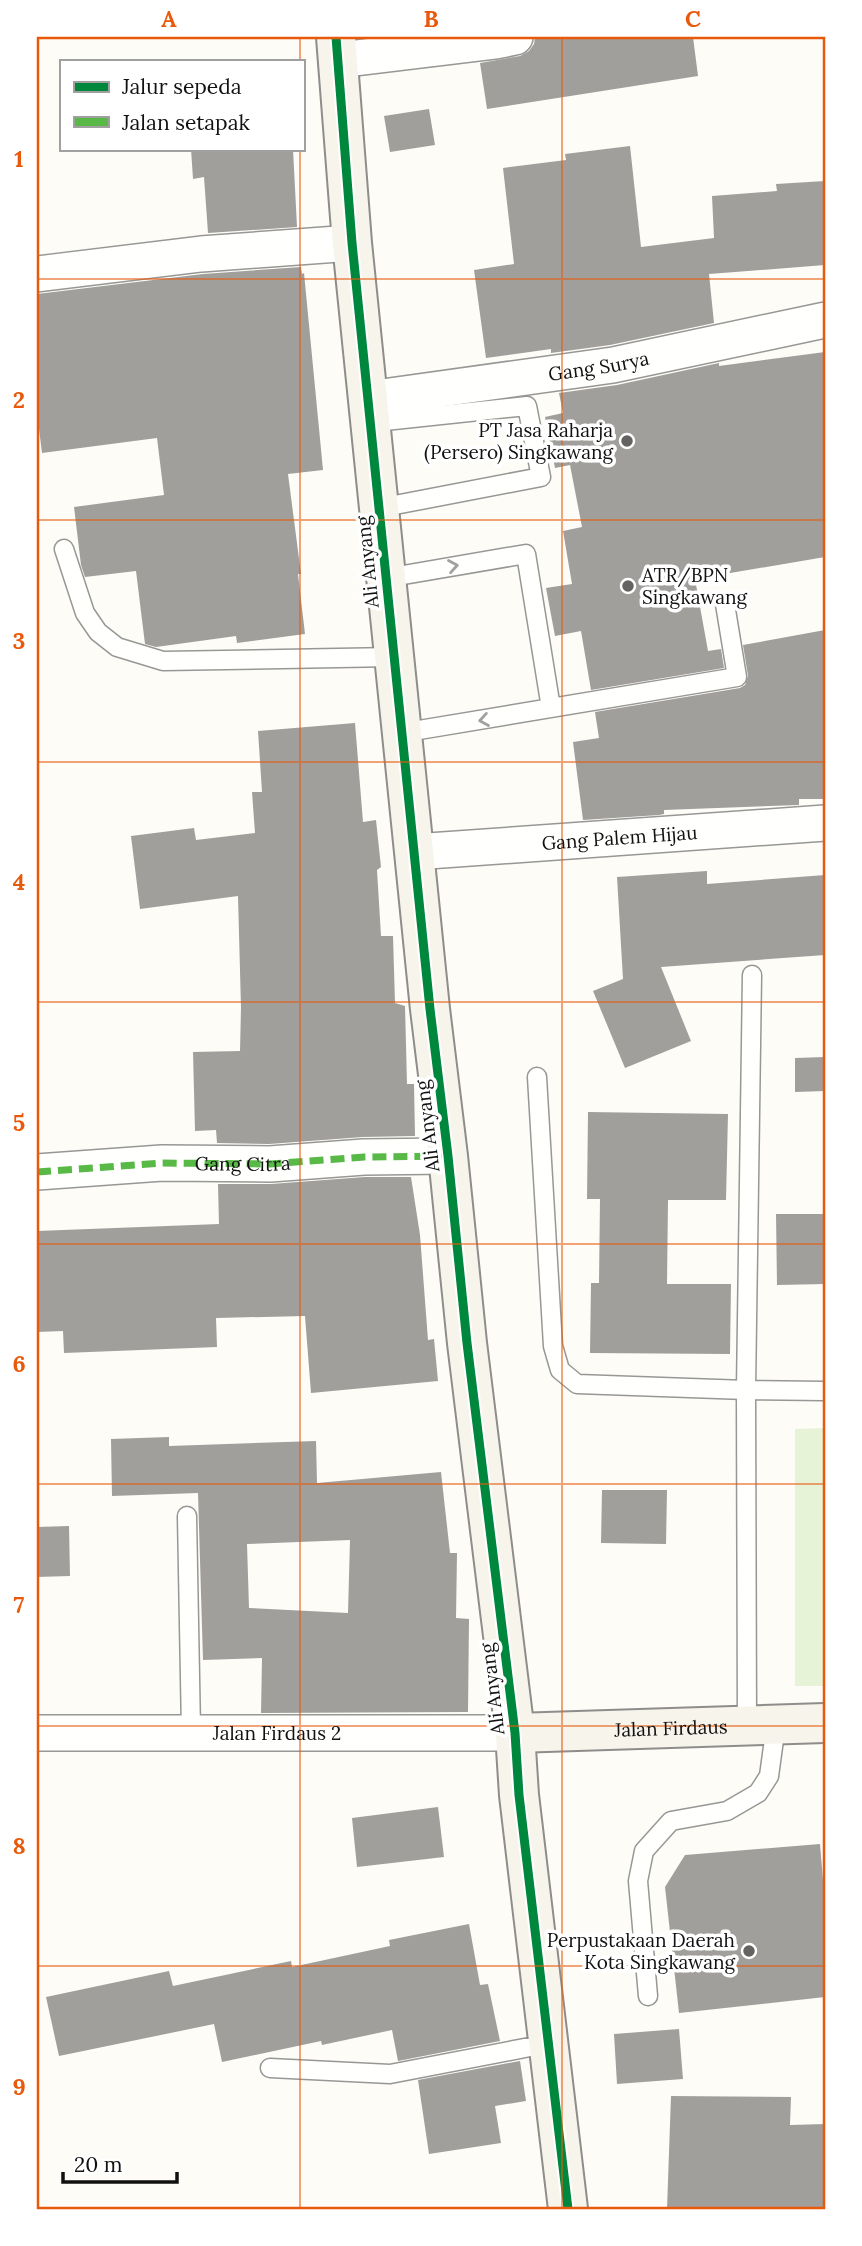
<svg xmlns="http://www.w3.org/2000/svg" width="862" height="2246" font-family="Lora,serif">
<rect width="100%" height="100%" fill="#fdfcf7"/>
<!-- green -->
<path fill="#e7f3d7" d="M825,1428V1686H795V1429Z"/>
<!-- building -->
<path fill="#a19f9c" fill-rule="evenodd" d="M535,37H693L698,76L487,109L480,63L520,56L529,51L534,44Z
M429,109L435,145L390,152L384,116Z
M630,146L641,247L714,238L712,196L777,191L776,184L825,181V265L709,274L714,323L610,345L551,353V349L486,358L474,270L514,264L503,168L566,160L565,154Z
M191,149H293L297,227L208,233L204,177L193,179Z
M301,267L302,274L304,273L323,470L288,474L301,574H298L305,634L237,643L236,636L156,647L145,644L136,571L85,577L81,565L74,507L164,495L157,438L42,453L37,413V294L203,274Z
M825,352V557L695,579L708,651L721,649L724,668L591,690L581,631L555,636L546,588L572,584L563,531L582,527L570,465L555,468L545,417L563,413L559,393L617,385L719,363V366Z
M825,630V799H799V805L664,810V814L659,815L583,820L573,742L599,738L595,712L740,688L745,685L748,676L743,645Z
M355,723L363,822L376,820L381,867L377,870L381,936H393L395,1003L405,1006L407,1084H414L415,1136L363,1137L269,1144L217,1143L216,1130L195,1131L193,1052L240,1051L241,1008L238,896L140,909L131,836L194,828L196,840L255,833L252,792H262L258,731Z
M707,871V884L825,875V955L661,967L691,1041L625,1068L593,991L623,979L617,877Z
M825,1057V1091L795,1092V1058Z
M588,1112L728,1114L726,1200H668L667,1284H731L730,1354L590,1353L591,1283H599L600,1199H587Z
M365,1177H411L420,1235L428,1340L434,1339L438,1381L311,1393L305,1316L216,1318L217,1347L64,1353L63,1331L37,1332V1231L219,1224L218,1184H271Z
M776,1214H825V1284L777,1285Z
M169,1437V1446L316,1441L317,1483L441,1472L450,1553H457L456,1618L469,1619L468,1712L261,1713L262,1658L203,1660L198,1493L112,1496L111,1439ZM350,1540L348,1613L249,1608L247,1544Z
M602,1490H667L666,1544L601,1543Z
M69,1526L70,1576L37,1577V1527Z
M438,1807L444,1857L357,1867L352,1818Z
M820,1844L825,1904V1997L679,2013L665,1887L685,1855Z
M469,1924L480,1985L488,1984L500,2041L398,2061L392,2030L322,2045L321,2041L222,2062L214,2024L59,2056L46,1997L169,1971L173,1986L291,1961L292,1967L390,1946L389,1940Z
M679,2029L683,2079L617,2084L614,2034Z
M520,2061L526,2101L495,2106L501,2143L429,2154L418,2080Z
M671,2096L791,2097L790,2125L825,2124V2209H667Z"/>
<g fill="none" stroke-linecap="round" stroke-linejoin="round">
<defs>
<path id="lane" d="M366,423L527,406L541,477L379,508
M64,549L85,613L98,632L117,647L163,661L394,657
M386,578L526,554L551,708
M401,733L737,677L725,604
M752,975L746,1390L825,1391
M537,1077L553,1346L560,1370L577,1384L746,1390L747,1725
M187,1516L191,1731
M648,1996L638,1881L644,1851L671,1821L727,1811L758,1793L769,1776L776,1725
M270,2068L390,2074L535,2046L544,2031"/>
<g id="street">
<path d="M339,60L496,41L515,37"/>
<path d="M37,274L201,254L352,243"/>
<path id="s1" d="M368,399L613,365L825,320"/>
<path id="s2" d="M414,852L825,823"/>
<path d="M37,1172L162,1163L270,1164L364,1157L448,1156"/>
<path id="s3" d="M37,1733H515"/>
</g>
<g id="secondary">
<path d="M336,37L352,243L430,1009L448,1156L467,1343L515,1733L519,1795L568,2209"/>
<path id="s4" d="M515,1733L825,1723"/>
</g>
</defs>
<!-- lane casing -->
<use href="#lane" stroke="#979795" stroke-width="21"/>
<!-- street casing -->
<use href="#street" stroke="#979795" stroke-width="38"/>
<!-- secondary casing -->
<use href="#secondary" stroke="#8e8d8b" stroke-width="42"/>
<!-- lane -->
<use href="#lane" stroke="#fffffe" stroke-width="18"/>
<!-- street -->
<use href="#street" stroke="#fffffe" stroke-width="35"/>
<!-- secondary -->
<use href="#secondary" stroke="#f6f4eb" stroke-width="38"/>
<!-- quiet -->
<path stroke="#58b947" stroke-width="7" stroke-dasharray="14 7" stroke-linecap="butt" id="s5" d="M37,1172L162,1163L270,1164L364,1157L448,1156"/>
<defs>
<path id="cycleway" d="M336,37L352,243L430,1009L448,1156L467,1343L515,1733L519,1795L568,2209"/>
</defs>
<!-- cycleway casing -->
<use href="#cycleway" stroke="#fff" stroke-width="13"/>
<!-- cycleway -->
<use href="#cycleway" stroke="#00873e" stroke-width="9"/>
</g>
<!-- one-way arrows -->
<defs><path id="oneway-chevron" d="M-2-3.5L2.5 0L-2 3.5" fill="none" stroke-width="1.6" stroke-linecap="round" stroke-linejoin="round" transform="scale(1.75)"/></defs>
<g stroke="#a0a09f">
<use href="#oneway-chevron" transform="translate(453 566) rotate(-10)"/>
<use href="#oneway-chevron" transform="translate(484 720) rotate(170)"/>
</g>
<!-- grid -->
<path fill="none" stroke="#e8590c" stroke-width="2" stroke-opacity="0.55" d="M300,37V61M562,37V2209M300,149V2209M37,279H825M37,520H825M37,762H825M37,1002H825M37,1244H825M37,1484H825M37,1726H825M37,1966H825"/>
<!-- markers -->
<g fill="#646362" stroke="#fff" stroke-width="2.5">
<circle cx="627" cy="441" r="7"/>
<circle cx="628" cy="586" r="7"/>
<circle cx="749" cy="1951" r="7"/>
</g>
<g text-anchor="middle" stroke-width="7" stroke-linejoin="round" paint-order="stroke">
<!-- street labels -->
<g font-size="19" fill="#111" stroke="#fff">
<text dy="7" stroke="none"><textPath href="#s1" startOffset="233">Gang Surya</textPath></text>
<text transform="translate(367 562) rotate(-96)" y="7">Ali Anyang</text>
<text dy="7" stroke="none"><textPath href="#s2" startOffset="206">Gang Palem Hijau</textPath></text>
<text transform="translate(427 1126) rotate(-97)" y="7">Ali Anyang</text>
<text dy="7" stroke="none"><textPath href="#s5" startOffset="206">Gang Citra</textPath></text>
<text transform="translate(492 1689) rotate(-97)" y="7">Ali Anyang</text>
<text dy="7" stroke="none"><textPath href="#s4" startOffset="156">Jalan Firdaus</textPath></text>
<text dy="7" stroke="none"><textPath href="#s3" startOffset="240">Jalan Firdaus 2</textPath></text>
</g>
<!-- poi labels -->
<g font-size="19" fill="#111" stroke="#fff" text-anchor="end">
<text x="613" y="437">PT Jasa Raharja<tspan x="613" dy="22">(Persero) Singkawang</tspan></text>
<text x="642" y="582" text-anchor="start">ATR/BPN<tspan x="642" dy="22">Singkawang</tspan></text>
<text x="735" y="1947">Perpustakaan Daerah<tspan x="735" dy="22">Kota Singkawang</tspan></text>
</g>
</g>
<!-- border -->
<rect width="862" height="2246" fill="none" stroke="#ffffff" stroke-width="77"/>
<!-- legend -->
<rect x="60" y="60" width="245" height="91" fill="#ffffff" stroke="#a0a0a0" stroke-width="2"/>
<rect x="74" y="82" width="35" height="10" fill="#00873e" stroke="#a0a0a0" stroke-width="2"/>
<text x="122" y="94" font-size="21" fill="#111111">Jalur sepeda</text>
<rect x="74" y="117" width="35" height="10" fill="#58b947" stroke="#a0a0a0" stroke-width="2"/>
<text x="122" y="130" font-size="21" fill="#111111">Jalan setapak</text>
<!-- scale -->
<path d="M63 2172v10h114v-10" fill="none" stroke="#111111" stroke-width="3.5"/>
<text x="74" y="2172" font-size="21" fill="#111111" stroke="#ffffff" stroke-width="5" paint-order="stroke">20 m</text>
<rect x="38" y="38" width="786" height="2170" fill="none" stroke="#e8590c" stroke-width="2.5"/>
<g font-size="23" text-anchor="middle" font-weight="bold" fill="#e8590c">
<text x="169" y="27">A</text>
<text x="431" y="27">B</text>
<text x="693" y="27">C</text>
<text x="19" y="167">1</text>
<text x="19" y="408">2</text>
<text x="19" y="649">3</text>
<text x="19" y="890">4</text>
<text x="19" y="1131">5</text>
<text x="19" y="1372">6</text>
<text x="19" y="1613">7</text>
<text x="19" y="1854">8</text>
<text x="19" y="2095">9</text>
</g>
</svg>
